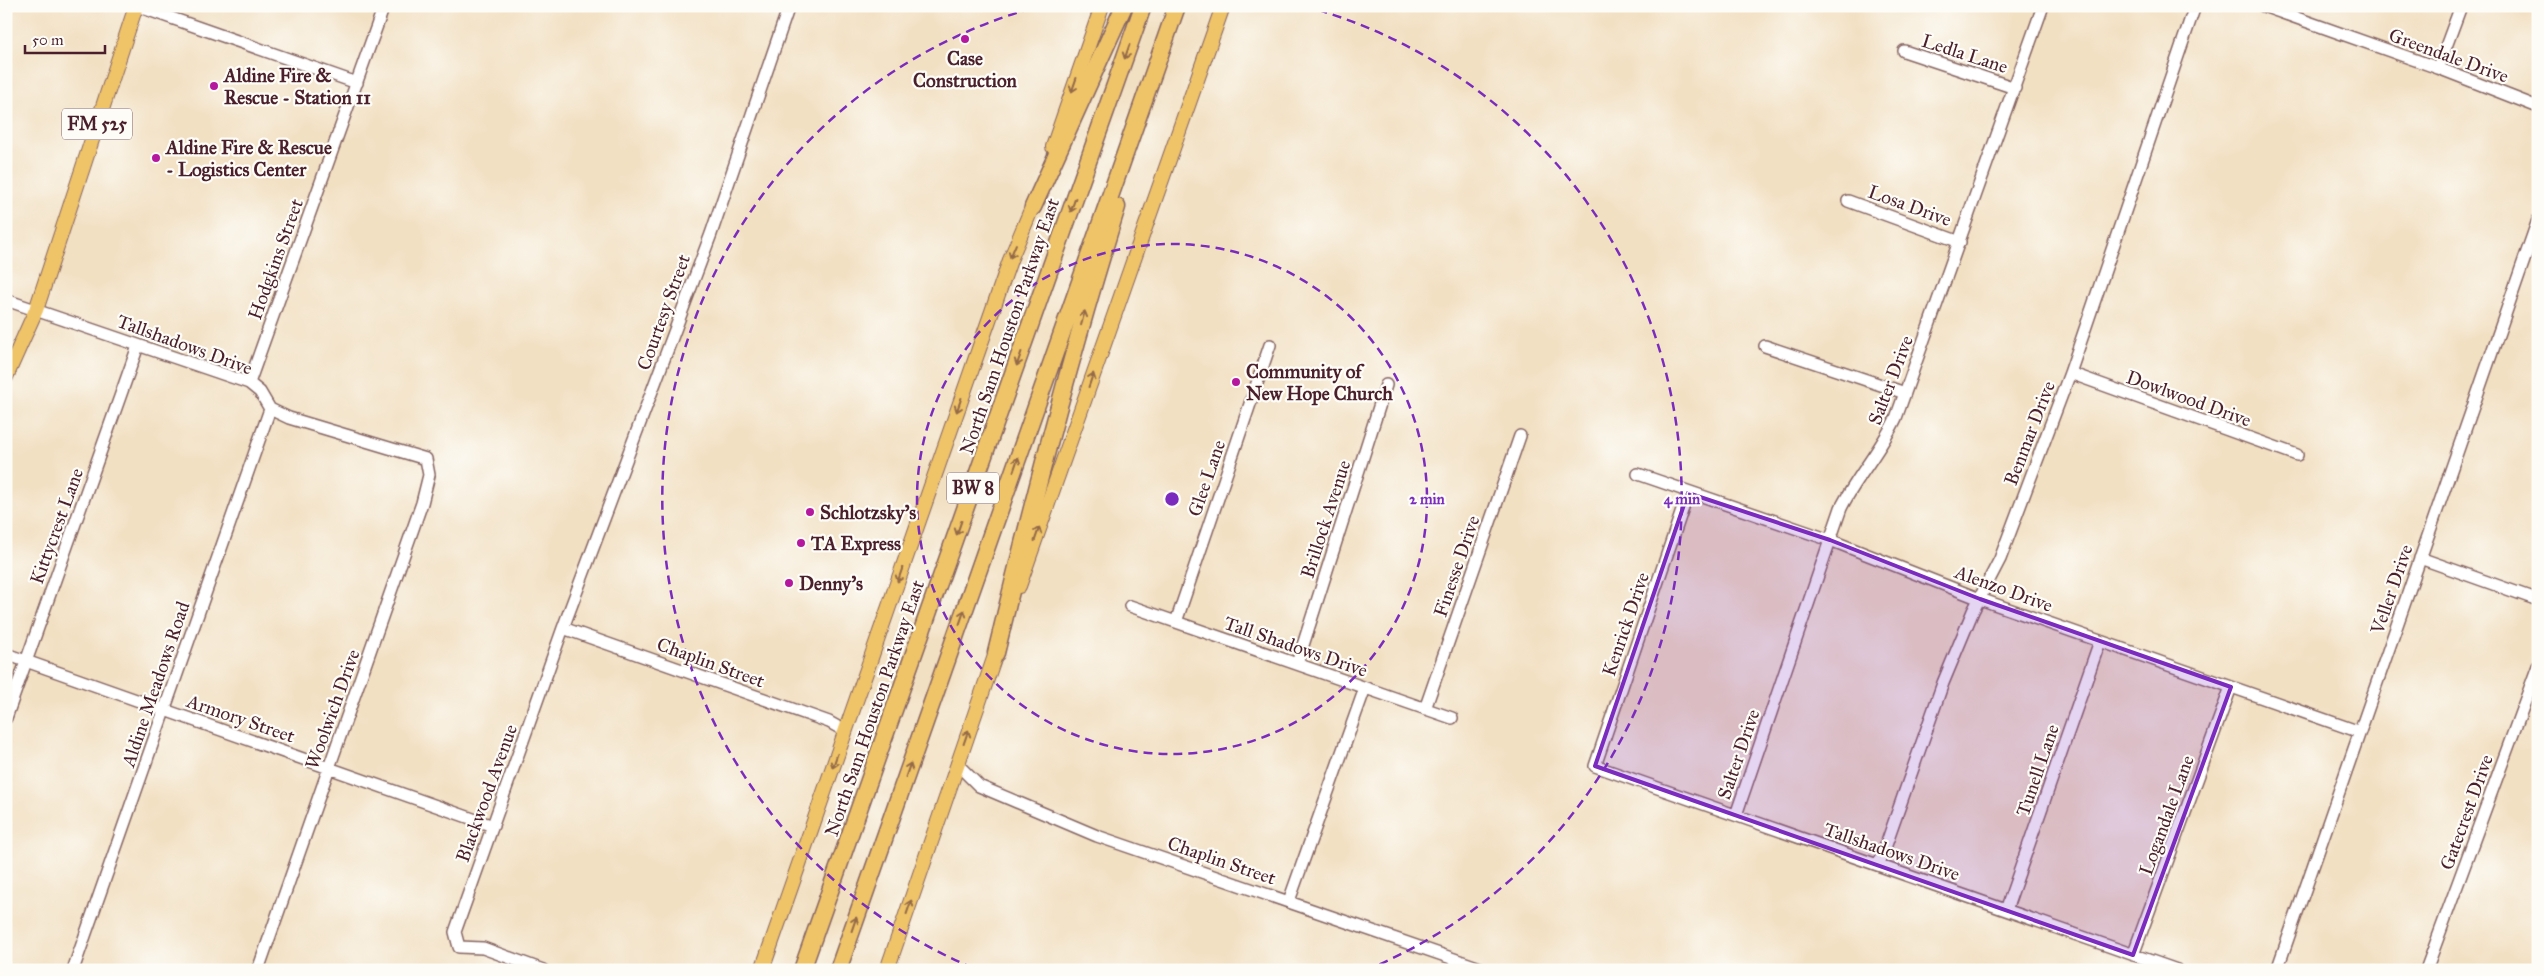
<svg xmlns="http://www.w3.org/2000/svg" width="2544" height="976" font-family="'IM FELL Great Primer',serif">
<rect width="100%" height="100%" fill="#fdfcf7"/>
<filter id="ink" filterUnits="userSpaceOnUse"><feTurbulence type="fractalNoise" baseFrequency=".02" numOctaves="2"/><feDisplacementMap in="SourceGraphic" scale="10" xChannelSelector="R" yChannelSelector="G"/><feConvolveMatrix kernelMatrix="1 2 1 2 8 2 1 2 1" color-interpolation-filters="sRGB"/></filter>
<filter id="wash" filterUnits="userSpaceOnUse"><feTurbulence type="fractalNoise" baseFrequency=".0096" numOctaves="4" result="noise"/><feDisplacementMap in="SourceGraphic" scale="20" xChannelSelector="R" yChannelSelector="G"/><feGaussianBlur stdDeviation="1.12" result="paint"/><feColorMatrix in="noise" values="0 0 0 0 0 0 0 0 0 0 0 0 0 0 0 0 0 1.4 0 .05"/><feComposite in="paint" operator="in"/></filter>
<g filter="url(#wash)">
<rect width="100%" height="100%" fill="#f2e0c3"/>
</g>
<g filter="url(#ink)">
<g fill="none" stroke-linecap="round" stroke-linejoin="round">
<defs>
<path id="minor" d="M137,6L357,83
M2263,6L2438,68L2538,107
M1904,51L2015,88
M2438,68L2461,6
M1848,201L1960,242
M6,300L249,383L260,392L270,409L289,418L426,459L429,475L422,503L258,970
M1765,346L1905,393
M2070,373L2297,455
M249,383L384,6
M1638,474L1830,540L1980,599L2360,732
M1688,493L1595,766L2177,970
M2420,558L2538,600
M1130,606L1452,718
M1176,622L1270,345
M563,628L829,722L845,731
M6,654L493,826
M1297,664L1386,385
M1425,709L1520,436
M6,718L138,346
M957,764L979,786L1097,836L1486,970
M1736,815L1841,508C1857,476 1881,450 1896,418L2043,6
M1879,865L1943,683L1973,611L2000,559L2070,373L2195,6
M1289,901L1365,688
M2006,910L2100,641
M2133,955L2231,687
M73,970L270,409
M543,970L483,948L459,947L455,932L563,628L711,234L789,6
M2277,970L2538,220
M2426,970L2538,666"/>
<path id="major" d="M1053,147L1102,6
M6,377L36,310L136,6
M1019,586L1223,6
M762,970L1010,260L1036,198
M887,970L999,644"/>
<path id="highway" d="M1033,207L1124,6
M996,653C1032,503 1071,354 1117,207
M802,970L1143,6
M838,970L1177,6"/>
</defs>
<!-- minor casing -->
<use href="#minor" stroke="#856360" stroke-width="14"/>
<!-- major casing -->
<use href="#major" stroke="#856360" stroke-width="16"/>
<!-- highway casing -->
<use href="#highway" stroke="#856360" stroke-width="19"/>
<!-- minor -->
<use href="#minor" stroke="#fff" stroke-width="11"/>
<!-- major -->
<use href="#major" stroke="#efc469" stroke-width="14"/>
<!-- highway -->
<use href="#highway" stroke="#efc469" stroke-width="16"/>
</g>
<!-- one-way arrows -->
<defs><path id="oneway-shaft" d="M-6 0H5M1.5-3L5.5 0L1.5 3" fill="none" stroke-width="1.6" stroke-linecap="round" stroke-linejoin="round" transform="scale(1.25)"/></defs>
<g stroke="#946947">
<use href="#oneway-shaft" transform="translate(1127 52) rotate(109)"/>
<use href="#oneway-shaft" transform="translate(1074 85) rotate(109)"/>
<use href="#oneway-shaft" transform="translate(1073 205) rotate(109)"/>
<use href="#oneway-shaft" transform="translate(1013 251) rotate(113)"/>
<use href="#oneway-shaft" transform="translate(1083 318) rotate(-75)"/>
<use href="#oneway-shaft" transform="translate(1019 359) rotate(109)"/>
<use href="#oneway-shaft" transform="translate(1091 380) rotate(-71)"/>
<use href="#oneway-shaft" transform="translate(959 405) rotate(109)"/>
<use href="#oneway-shaft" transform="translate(1016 464) rotate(-71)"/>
<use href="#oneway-shaft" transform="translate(959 528) rotate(109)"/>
<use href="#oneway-shaft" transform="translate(1037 534) rotate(-71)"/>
<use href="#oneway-shaft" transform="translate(900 575) rotate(109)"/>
<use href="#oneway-shaft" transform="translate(962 617) rotate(-71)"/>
<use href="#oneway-shaft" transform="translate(966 737) rotate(-71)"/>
<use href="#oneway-shaft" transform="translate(835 761) rotate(109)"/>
<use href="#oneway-shaft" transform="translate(908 770) rotate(-71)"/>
<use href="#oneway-shaft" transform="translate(909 907) rotate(-71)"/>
<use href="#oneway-shaft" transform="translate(854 924) rotate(-71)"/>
</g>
</g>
<!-- marked area -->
<path fill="#7b2cbf" fill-opacity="0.2" stroke="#7b2cbf" stroke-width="4" stroke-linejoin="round" d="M1688,493L1830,540L1980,599L2231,687L2133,955L1595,766Z"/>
<!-- distance rings -->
<g fill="none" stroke="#7b2cbf" stroke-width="2.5" stroke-dasharray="9 6">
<circle cx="1172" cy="499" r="255"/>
<path d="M973 968A510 510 0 0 1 1040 6M1304 6A510 510 0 0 1 1371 968"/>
</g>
<!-- markers -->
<g fill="#b5179e" stroke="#fdfcf7" stroke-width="2">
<circle cx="965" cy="39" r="5"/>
<circle cx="214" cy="86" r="5"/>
<circle cx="156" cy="158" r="5"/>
<circle cx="1236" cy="382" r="5"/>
<circle cx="810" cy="512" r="5"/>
<circle cx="801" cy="543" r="5"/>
<circle cx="789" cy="583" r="5"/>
</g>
<g text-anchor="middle" stroke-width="4.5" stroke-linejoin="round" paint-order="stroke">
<!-- shield labels -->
<g fill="#fdfcf7" stroke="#806168" stroke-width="1">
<rect x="62" y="108.5" width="70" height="31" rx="4"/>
<rect x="947" y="472.5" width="52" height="31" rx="4"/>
</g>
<g font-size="18" font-weight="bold" fill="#4a1f2b">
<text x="97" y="130">FM 525</text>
<text x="973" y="494">BW 8</text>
</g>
<!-- street labels -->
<g font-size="19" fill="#4a1f2b" stroke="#fdfcf7">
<text transform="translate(1965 53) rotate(18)" y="7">Ledla Lane</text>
<text transform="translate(2449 55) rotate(20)" y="7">Greendale Drive</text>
<text transform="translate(1910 205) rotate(20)" y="7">Losa Drive</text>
<text transform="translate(275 259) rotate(-70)" y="7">Hodgkins Street</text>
<text transform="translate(663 312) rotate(-70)" y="7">Courtesy Street</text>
<text transform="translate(1009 326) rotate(-71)" y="7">North Sam Houston Parkway East</text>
<text transform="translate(185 344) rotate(20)" y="7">Tallshadows Drive</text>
<text transform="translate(1890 380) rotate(-69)" y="7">Salter Drive</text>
<text transform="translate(2189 398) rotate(20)" y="7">Dowlwood Drive</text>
<text transform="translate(2029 433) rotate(-69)" y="7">Benmar Drive</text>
<text transform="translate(1206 478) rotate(-71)" y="7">Glee Lane</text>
<text transform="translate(1325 519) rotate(-72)" y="7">Brillock Avenue</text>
<text transform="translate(56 526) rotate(-70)" y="7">Kittycrest Lane</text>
<text transform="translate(1456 566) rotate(-71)" y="7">Finesse Drive</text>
<text transform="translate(2004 588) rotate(20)" y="7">Alenzo Drive</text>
<text transform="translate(2391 589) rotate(-71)" y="7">Veller Drive</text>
<text transform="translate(1625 624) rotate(-71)" y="7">Kenrick Drive</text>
<text transform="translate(1296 646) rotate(19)" y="7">Tall Shadows Drive</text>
<text transform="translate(711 662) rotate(20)" y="7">Chaplin Street</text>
<text transform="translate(155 684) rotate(-71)" y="7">Aldine Meadows Road</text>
<text transform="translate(874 708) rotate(-71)" y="7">North Sam Houston Parkway East</text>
<text transform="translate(332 709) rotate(-70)" y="7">Woolwich Drive</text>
<text transform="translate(241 718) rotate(19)" y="7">Armory Street</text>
<text transform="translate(1738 754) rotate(-71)" y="7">Salter Drive</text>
<text transform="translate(2037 770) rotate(-71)" y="7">Tunell Lane</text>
<text transform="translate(486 793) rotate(-70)" y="7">Blackwood Avenue</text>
<text transform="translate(2466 812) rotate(-70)" y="7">Gatecrest Drive</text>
<text transform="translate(2166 815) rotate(-70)" y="7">Logandale Lane</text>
<text transform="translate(1892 851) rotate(19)" y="7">Tallshadows Drive</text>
<text transform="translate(1222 860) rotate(19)" y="7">Chaplin Street</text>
</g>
<!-- poi labels -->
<g font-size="19" font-weight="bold" fill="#4a1f2b" stroke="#fdfcf7" text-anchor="start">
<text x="965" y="65" text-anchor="middle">Case<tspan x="965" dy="22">Construction</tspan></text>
<text x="224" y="82">Aldine Fire &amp;<tspan x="224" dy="22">Rescue - Station 11</tspan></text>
<text x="166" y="154">Aldine Fire &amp; Rescue<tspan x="166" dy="22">- Logistics Center</tspan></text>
<text x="1246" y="378">Community of<tspan x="1246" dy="22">New Hope Church</tspan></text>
<text x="820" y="519">Schlotzsky's</text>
<text x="811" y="550">TA Express</text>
<text x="799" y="590">Denny's</text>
</g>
</g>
<circle cx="1172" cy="499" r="8" fill="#7b2cbf" stroke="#fdfcf7" stroke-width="2.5"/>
<g font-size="15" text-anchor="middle" font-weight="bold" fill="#7b2cbf" stroke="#fdfcf7" stroke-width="4.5" stroke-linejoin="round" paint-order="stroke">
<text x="1427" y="504">2 min</text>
<text x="1682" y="504">4 min</text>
</g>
<!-- margin -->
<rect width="2544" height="976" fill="none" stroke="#fdfcf7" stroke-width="25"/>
<!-- scale -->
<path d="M25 45v8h80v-8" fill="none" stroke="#4a1f2b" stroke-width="2.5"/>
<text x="32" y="45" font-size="15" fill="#4a1f2b" stroke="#fdfcf7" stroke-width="4" paint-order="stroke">50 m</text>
</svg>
